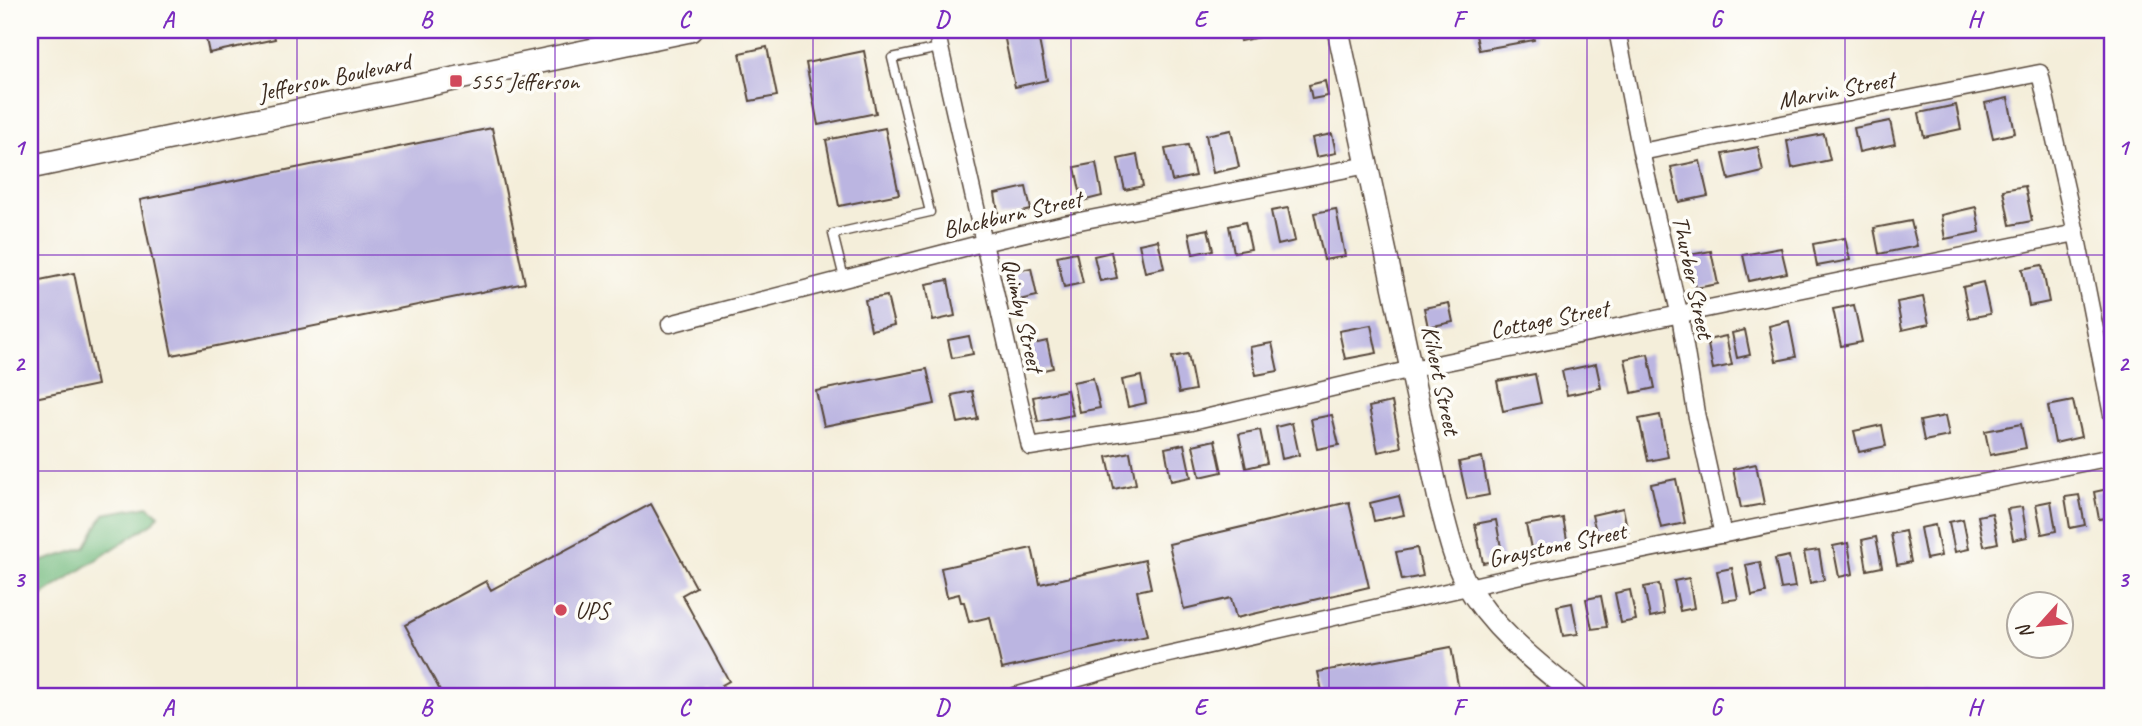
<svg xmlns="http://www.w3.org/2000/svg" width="2142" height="726" font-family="Caveat,sans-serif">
<rect width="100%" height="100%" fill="#fdfcf7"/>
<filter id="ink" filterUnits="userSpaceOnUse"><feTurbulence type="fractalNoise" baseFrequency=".0143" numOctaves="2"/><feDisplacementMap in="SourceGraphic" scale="14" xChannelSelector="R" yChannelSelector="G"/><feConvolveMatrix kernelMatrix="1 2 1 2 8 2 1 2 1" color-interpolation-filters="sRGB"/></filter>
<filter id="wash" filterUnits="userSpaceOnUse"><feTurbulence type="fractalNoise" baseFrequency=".00686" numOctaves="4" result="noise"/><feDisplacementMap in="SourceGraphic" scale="28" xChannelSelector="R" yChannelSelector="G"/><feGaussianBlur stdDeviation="1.57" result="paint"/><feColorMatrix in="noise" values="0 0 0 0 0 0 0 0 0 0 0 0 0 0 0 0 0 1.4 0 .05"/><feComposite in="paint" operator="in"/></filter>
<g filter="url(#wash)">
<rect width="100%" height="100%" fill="#f4eeda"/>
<!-- forest -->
<path fill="#74bb80" stroke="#58724f" stroke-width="2" d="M148,506L159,515L154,522L30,603V565L85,548L104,514Z"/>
<g id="blocks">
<!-- building -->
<path fill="#bbb5e1" d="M204,30H273L275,39L209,53Z
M959,30H980V32L961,36Z
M1003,30H1037L1047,80L1015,87Z
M1140,30H1169L1170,32L1142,38Z
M1237,30H1268L1269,35L1240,41Z
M1475,30H1532L1534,40L1479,50Z
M2105,30H2112V61H2111Z
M767,47L777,96L750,101L740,53Z
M864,51L876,113L818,125L806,63Z
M1325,81L1328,96L1312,99L1309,85Z
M2008,98L2015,133L1993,138L1985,103Z
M1956,105L1961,129L1924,137L1919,113Z
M1890,121L1895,144L1859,152L1854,128Z
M492,128L525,283L172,355L140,200Z
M885,128L899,194L839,206L826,140Z
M1231,130L1239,167L1213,173L1206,135Z
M1332,134L1336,153L1316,157L1312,138Z
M1824,134L1830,160L1792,168L1787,141Z
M1188,145L1195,176L1172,181L1165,149Z
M1758,147L1763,172L1729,180L1723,154Z
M1137,155L1143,186L1125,190L1118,159Z
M1700,161L1708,196L1679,202L1671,167Z
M1096,163L1102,196L1082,201L1075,167Z
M2025,186L2032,221L2010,225L2003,190Z
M1026,187L1031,210L999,217L995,194Z
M1976,207L1980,232L1945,239L1941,215Z
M1288,208L1295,241L1278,245L1271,211Z
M1336,209L1345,256L1324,260L1314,213Z
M1911,221L1917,246L1879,254L1874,228Z
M1245,222L1251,249L1234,252L1229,226Z
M1208,229L1213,250L1193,254L1189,233Z
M1845,238L1850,260L1817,266L1813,244Z
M1158,240L1164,268L1145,272L1139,244Z
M1781,248L1787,273L1749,281L1743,255Z
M1711,251L1718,284L1696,288L1689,255Z
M1076,252L1083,283L1064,287L1057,256Z
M1111,252L1117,278L1100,281L1094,256Z
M2042,265L2049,302L2029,306L2022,269Z
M1031,268L1037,296L1019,300L1012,272Z
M74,273L97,385L30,399V282Z
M948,280L955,316L933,321L926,284Z
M1983,282L1990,314L1969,318L1963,287Z
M887,296L894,325L871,330L865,300Z
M1923,297L1929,324L1902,330L1897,302Z
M1449,303L1453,322L1428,327L1424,308Z
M1854,305L1862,342L1841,346L1833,309Z
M1789,321L1796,357L1776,361L1769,326Z
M1371,325L1377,353L1345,359L1339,331Z
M1745,330L1750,355L1737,358L1732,333Z
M969,336L973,354L952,358L948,340Z
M1726,336L1732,365L1713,369L1707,340Z
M1047,341L1053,368L1034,372L1029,345Z
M1272,343L1278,371L1256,375L1250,347Z
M1188,354L1195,390L1179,393L1172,357Z
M1648,354L1655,388L1632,393L1625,359Z
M1596,364L1601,388L1567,395L1562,371Z
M927,369L935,404L824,426L816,391Z
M1535,374L1541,403L1503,411L1497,381Z
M1141,376L1146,403L1128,407L1122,380Z
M1093,378L1100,408L1079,412L1073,382Z
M1067,390L1073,415L1038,422L1033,397Z
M972,391L978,419L958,423L952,395Z
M2073,401L2081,437L2055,443L2048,406Z
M1392,402L1401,447L1378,452L1369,407Z
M1332,415L1339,445L1317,449L1311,419Z
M1660,415L1668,457L1648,461L1639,419Z
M1945,416L1949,436L1924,441L1920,421Z
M1292,423L1299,455L1282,459L1276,427Z
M2021,424L2026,448L1990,455L1985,431Z
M1882,425L1886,446L1859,452L1854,431Z
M1260,430L1267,463L1246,468L1239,434Z
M1215,440L1222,472L1200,477L1193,445Z
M1184,444L1191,477L1171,481L1165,448Z
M1130,452L1136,484L1114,489L1107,457Z
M1482,457L1489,495L1467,499L1459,462Z
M1756,464L1764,504L1741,508L1733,469Z
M1676,479L1685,523L1661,528L1651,484Z
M2112,488V517L2099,519L2094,492Z
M2079,495L2085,525L2070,528L2065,497Z
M1399,496L1404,515L1374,521L1370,503Z
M2051,501L2056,531L2042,534L2036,504Z
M1349,502L1369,587L1236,618L1231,598L1184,609L1169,544Z
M651,504L696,587L682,595L729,681L722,685L729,696H712L710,692L702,696H443L405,625L486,581L491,590Z
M2022,507L2027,537L2013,540L2007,509Z
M1623,508L1628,533L1598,540L1592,515Z
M1992,513L1998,543L1984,546L1978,516Z
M1563,518L1568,545L1532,553L1526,525Z
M1963,519L1969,549L1955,552L1949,522Z
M1496,520L1503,559L1483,563L1475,524Z
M1935,525L1941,556L1926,559L1920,528Z
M1905,531L1911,562L1897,565L1891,534Z
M1876,537L1882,567L1867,570L1862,540Z
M1848,543L1853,574L1839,577L1833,546Z
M1032,548L1040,584L1145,560L1151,588L1137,591L1147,636L1002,669L990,617L969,622L964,602H961L959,594L947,597L941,568Z
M1417,548L1423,576L1402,580L1396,552Z
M1819,550L1824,580L1810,583L1804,552Z
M1789,556L1795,587L1781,589L1775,559Z
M1760,562L1766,593L1752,596L1746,565Z
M1732,568L1738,599L1723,601L1717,571Z
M1689,578L1694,608L1680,611L1674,581Z
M1659,584L1664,614L1650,617L1644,587Z
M1630,590L1636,620L1621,623L1615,593Z
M1601,596L1607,627L1592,629L1586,599Z
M1572,603L1578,634L1563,636L1557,606Z
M1451,647L1460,696H1323L1318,672Z
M1925,690L1951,695V696H1924Z"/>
</g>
</g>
<g filter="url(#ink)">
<use href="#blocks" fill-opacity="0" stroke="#57473a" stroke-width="2"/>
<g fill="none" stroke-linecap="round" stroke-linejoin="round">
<defs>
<path id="service" d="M844,278L833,234L930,212L892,58L939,48"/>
<path id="minor" d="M936,30L1030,447L1192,421L1412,369L2076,233
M1617,30L1641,152L1680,316L1696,413L1723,535
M1641,152L2040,73L2076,233L2112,415
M670,324L983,243L1064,224L1368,165
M1015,696L1147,659L1539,571L2112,457"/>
<path id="tertiary" d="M1338,30L1440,504C1447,529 1453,558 1465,581C1491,628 1536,663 1577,696"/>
<path id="secondary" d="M30,167L690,30"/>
</defs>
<!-- service casing -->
<use href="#service" stroke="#57473a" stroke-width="11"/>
<!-- minor casing -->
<use href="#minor" stroke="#57473a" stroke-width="19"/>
<!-- tertiary casing -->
<use href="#tertiary" stroke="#57473a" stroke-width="24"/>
<!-- secondary casing -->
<use href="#secondary" stroke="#57473a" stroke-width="26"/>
<!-- service -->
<use href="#service" stroke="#fff" stroke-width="8"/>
<!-- minor -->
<use href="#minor" stroke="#fff" stroke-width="16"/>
<!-- tertiary -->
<use href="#tertiary" stroke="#fff" stroke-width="21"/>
<!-- secondary -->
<use href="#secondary" stroke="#fff" stroke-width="23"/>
</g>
</g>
<!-- grid -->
<path fill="none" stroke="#7b2cbf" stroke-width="2" stroke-opacity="0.55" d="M297,30V696M555,30V696M813,30V696M1071,30V696M1329,30V696M1587,30V696M1845,30V696M30,255H2112M30,471H2112"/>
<!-- markers -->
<g fill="#d1495b" stroke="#fdfcf7" stroke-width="2.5">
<rect x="449" y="74" width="14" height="14" rx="3.5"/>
<circle cx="561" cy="610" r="7"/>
</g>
<g text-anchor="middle" stroke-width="7" stroke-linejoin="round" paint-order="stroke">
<!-- street labels -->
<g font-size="24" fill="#3b2a1e" stroke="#fdfcf7">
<text transform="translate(334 77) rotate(-12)" y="8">Jefferson Boulevard</text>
<text transform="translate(1836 90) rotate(-11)" y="8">Marvin Street</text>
<text transform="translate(1012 214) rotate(-13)" y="8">Blackburn Street</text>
<text transform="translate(1693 277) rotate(78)" y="8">Thurber Street</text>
<text transform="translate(1023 315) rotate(77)" y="8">Quimby Street</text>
<text transform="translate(1549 319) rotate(-11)" y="8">Cottage Street</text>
<text transform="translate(1441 380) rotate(78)" y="8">Kilvert Street</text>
<text transform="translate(1557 545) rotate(-12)" y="8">Graystone Street</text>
</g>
<!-- poi labels -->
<g font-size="24" fill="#3b2a1e" stroke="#fdfcf7" text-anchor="start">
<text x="470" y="89">555 Jefferson</text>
<text x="575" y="618">UPS</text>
</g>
</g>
<!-- margin -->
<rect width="2142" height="726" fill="none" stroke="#fdfcf7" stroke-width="77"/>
<!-- north arrow -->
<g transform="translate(2040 625) rotate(243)"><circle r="33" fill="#fdfcf7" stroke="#afa8a0" stroke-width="2"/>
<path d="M0-5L12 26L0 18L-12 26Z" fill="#d1495b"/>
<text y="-10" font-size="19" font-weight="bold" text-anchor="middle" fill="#3b2a1e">N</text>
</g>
<rect x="38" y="38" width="2066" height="650" fill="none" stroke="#7b2cbf" stroke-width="2.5"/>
<g font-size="23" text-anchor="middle" font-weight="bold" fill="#7b2cbf">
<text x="168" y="27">A</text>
<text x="426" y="27">B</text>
<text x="684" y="27">C</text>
<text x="942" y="27">D</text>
<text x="1200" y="27">E</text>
<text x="1458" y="27">F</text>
<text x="1716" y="27">G</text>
<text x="1974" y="27">H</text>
<text x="19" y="155">1</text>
<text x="2123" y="155">1</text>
<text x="19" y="371">2</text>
<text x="2123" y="371">2</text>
<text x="19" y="587">3</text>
<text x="2123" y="587">3</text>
<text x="168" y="715">A</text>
<text x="426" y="715">B</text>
<text x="684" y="715">C</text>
<text x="942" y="715">D</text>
<text x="1200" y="715">E</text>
<text x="1458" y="715">F</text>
<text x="1716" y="715">G</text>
<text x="1974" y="715">H</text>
</g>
</svg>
